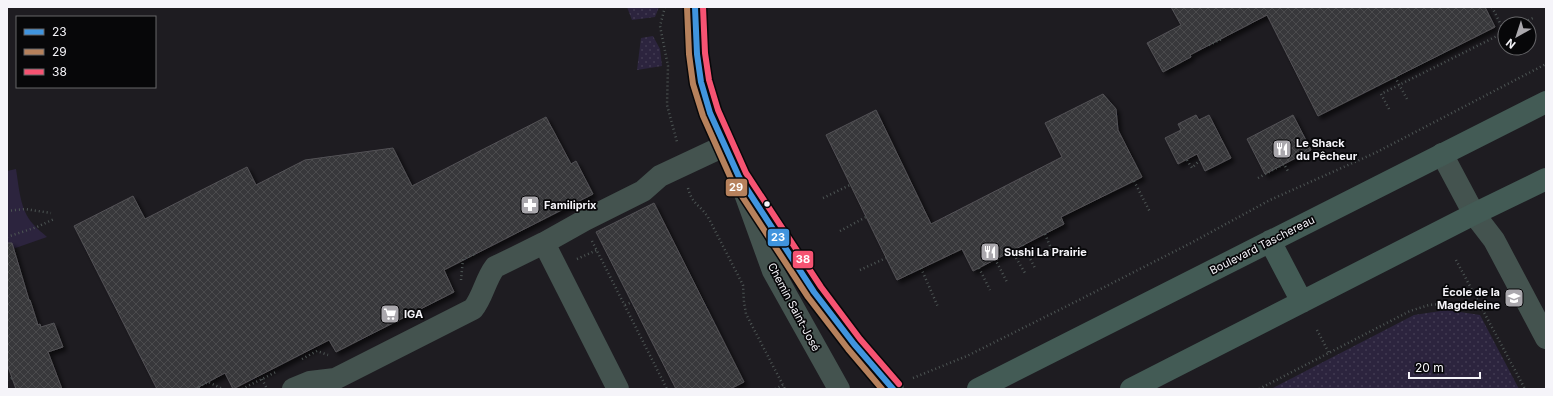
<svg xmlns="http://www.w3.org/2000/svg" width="1553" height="396" font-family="Inter,sans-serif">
<defs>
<pattern id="grass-dots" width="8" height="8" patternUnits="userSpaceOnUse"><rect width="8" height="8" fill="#2c243e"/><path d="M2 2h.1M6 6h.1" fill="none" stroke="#413a51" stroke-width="1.8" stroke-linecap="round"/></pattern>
<pattern id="building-cross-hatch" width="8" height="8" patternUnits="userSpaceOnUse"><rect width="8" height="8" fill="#38373a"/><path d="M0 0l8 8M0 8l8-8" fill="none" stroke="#4c4b4e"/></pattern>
<filter id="shadow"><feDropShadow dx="3.5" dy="3.5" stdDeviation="2" flood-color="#0009"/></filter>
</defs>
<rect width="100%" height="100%" fill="#1e1c21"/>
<!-- grass -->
<path fill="url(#grass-dots)" d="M627,7H659L655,17L632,20Z
M653,36L660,49L662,66L637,70L641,38Z
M1447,310L1480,315L1519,389H1271L1414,315Z"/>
<!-- park -->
<path fill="#2c243e" d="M16,169C19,187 20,210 33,224C37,229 43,233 47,237L7,251V171Z"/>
<!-- building -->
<path fill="url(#building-cross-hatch)" stroke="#535256" filter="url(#shadow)" d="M1171,7H1485L1495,27L1318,116L1267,15L1190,55L1191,57L1163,72L1147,43L1181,25Z
M1103,94L1116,109L1118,130L1142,177L1061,217L1064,224L973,271L962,249L897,280L826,135L876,110L931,224L1062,157L1045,123Z
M1196,115L1199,120L1209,115L1231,158L1205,171L1197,154L1178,164L1165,138L1181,130L1178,124Z
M1293,115L1311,150L1265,174L1247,139Z
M546,117L571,164L576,161L593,194L444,270L454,292L336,352L329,340L233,389L225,373L195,389H157L74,226L133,196L145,219L247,167L256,185L305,160L393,148L412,186Z
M654,203L744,382L730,389H676L596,232Z
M7,243H12L29,300H30L38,325L40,324L41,327L54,323L63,347L48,352L62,389H16L7,364Z"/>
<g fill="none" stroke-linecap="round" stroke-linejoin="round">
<!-- path -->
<path stroke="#4e5655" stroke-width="2.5" stroke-dasharray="1 3" stroke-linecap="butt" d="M665,7L660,26L668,66L667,105L677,142
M1492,7L1505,33
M1521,24L1533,18
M1209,45L1222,39
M1395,77L1407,99
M1389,109L1381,94L1505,32
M1187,160L1192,168L1200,160
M1258,178L1284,164L1289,173
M1134,181L1150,212
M688,188C692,204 699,204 708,217L743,285L744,302L746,314L785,389
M823,198L850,185
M7,211L25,209L51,213
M840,231L866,217
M1045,234L1055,258
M7,237L37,227L54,219
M592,241L667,389
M1023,245L1035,268
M1012,251L1025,273
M577,259L597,250
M995,259L1007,282
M1456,260L1525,389
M921,268L938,307
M979,268L990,290
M860,270L886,258
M461,280L463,259L475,254
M625,305L632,302
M1317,330L1329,353
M302,359L317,351L328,355
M913,378L967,356L1077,301L1191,243L1270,200L1375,153L1546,64
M262,379L267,389
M7,380L12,378
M195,389L208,382L223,389
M242,389L276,372
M775,389L783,385
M1259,389L1410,311L1429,305L1443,304L1483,310"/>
<!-- minor -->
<path stroke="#44534f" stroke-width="22" d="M695,7L698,67L710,113L739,177L773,271L839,389
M1442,154L1474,214L1494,240L1546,338
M759,208L823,305L854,344L893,389
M544,243L618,389
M293,389L310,382L335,379L473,309C483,297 485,280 495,267L544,243L585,220L643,191L660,176L724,146"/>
<!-- major -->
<path stroke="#435b55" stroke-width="22" d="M1270,241L1302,302
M978,389L1546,102
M1131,389L1474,214L1546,179"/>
<defs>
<path id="bus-1" d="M695,7L697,54L701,82L710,113L739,177L814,292L854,344L893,389"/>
<path id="bus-2" d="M687,7L689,54L693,84L703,116L732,181L808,297L848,349L882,389"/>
<path id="bus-3" d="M703,7L705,53L709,80L718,110L746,173L821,287L860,339L899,384"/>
</defs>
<!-- bus-1 casing -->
<use href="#bus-1" stroke="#070709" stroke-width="9"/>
<!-- bus-2 casing -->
<use href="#bus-2" stroke="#070709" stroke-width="9"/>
<!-- bus-3 casing -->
<use href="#bus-3" stroke="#070709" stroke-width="9"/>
<!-- bus-1 -->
<use href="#bus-1" stroke="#4094de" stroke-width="6"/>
<!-- bus-2 -->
<use href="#bus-2" stroke="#b6815c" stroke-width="6"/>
<!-- bus-3 -->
<use href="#bus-3" stroke="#f65372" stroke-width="6"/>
</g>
<!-- icons -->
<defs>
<symbol id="restaurant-square" viewBox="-11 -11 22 22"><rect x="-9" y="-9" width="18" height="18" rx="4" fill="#aaa8ad" stroke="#070709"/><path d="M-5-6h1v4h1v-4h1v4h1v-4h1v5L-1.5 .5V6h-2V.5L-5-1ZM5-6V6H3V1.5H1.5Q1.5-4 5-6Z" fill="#fff"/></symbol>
<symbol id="pharmacy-square" viewBox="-11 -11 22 22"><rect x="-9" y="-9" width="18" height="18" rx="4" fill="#aaa8ad" stroke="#070709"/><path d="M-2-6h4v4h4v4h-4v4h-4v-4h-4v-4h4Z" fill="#fff"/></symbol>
<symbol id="school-square" viewBox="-11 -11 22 22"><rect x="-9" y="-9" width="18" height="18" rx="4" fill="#aaa8ad" stroke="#070709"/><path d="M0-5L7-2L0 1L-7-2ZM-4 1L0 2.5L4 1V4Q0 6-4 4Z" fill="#fff"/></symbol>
<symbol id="supermarket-square" viewBox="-11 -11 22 22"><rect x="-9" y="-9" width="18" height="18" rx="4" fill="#aaa8ad" stroke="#070709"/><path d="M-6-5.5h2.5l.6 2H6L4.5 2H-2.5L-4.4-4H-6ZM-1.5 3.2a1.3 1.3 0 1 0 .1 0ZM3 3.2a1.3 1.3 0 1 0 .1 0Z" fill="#fff"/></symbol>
</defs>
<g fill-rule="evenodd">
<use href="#restaurant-square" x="1271" y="138" width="22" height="22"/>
<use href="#pharmacy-square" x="519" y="194" width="22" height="22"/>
<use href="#restaurant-square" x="979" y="241" width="22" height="22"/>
<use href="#school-square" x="1503" y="287" width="22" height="22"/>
<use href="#supermarket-square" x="379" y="303" width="22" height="22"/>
</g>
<!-- markers -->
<circle fill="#f5f4f9" stroke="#070709" stroke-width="1.5" cx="767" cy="204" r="3.5"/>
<g text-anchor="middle" stroke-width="3.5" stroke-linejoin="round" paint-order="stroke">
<!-- poi labels -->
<g font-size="11" font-weight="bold" fill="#f5f4f9" stroke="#070709" text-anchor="start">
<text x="1296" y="147">Le Shack<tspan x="1296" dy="13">du Pêcheur</tspan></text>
<text x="544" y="209">Familiprix</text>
<text x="1004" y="256">Sushi La Prairie</text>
<text x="1500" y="296" text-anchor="end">École de la<tspan x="1500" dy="13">Magdeleine</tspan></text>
<text x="404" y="318">IGA</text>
</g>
<!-- street labels -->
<g font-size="11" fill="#f5f4f9" stroke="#070709">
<text transform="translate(1262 245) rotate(-27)" y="4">Boulevard Taschereau</text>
<text transform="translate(794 307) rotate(62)" y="4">Chemin Saint-José</text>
</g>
</g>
<g stroke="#070709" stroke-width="1.5">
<rect x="725" y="178" width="23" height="19" rx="4" fill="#b6815c"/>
<rect x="767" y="228" width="23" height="19" rx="4" fill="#4094de"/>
<rect x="792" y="250" width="22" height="19" rx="4" fill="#f65372"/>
</g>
<g font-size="11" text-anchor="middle" font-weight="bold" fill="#fff">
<text x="736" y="191">29</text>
<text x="778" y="241">23</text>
<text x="803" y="263">38</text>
</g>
<!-- border -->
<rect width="1553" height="396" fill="none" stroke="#f5f4f9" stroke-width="16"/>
<!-- legend -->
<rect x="16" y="16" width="140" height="72" fill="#070709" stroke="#666669"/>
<rect x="24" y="29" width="20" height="6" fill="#4094de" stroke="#666669"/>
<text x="52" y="36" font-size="12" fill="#f5f4f9">23</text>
<rect x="24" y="49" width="20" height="6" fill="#b6815c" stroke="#666669"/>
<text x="52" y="56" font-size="12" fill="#f5f4f9">29</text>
<rect x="24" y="69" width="20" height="6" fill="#f65372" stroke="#666669"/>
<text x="52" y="76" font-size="12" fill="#f5f4f9">38</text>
<!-- north arrow -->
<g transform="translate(1517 36) rotate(219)"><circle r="19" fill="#070709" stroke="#666669"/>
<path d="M0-3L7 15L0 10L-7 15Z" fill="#aaa8ad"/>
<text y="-6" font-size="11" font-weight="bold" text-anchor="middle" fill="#f5f4f9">N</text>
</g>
<!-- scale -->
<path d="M1409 372v6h71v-6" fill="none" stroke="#f5f4f9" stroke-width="2"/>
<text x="1415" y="372" font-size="12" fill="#f5f4f9" stroke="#070709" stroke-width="3" paint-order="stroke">20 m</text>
</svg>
